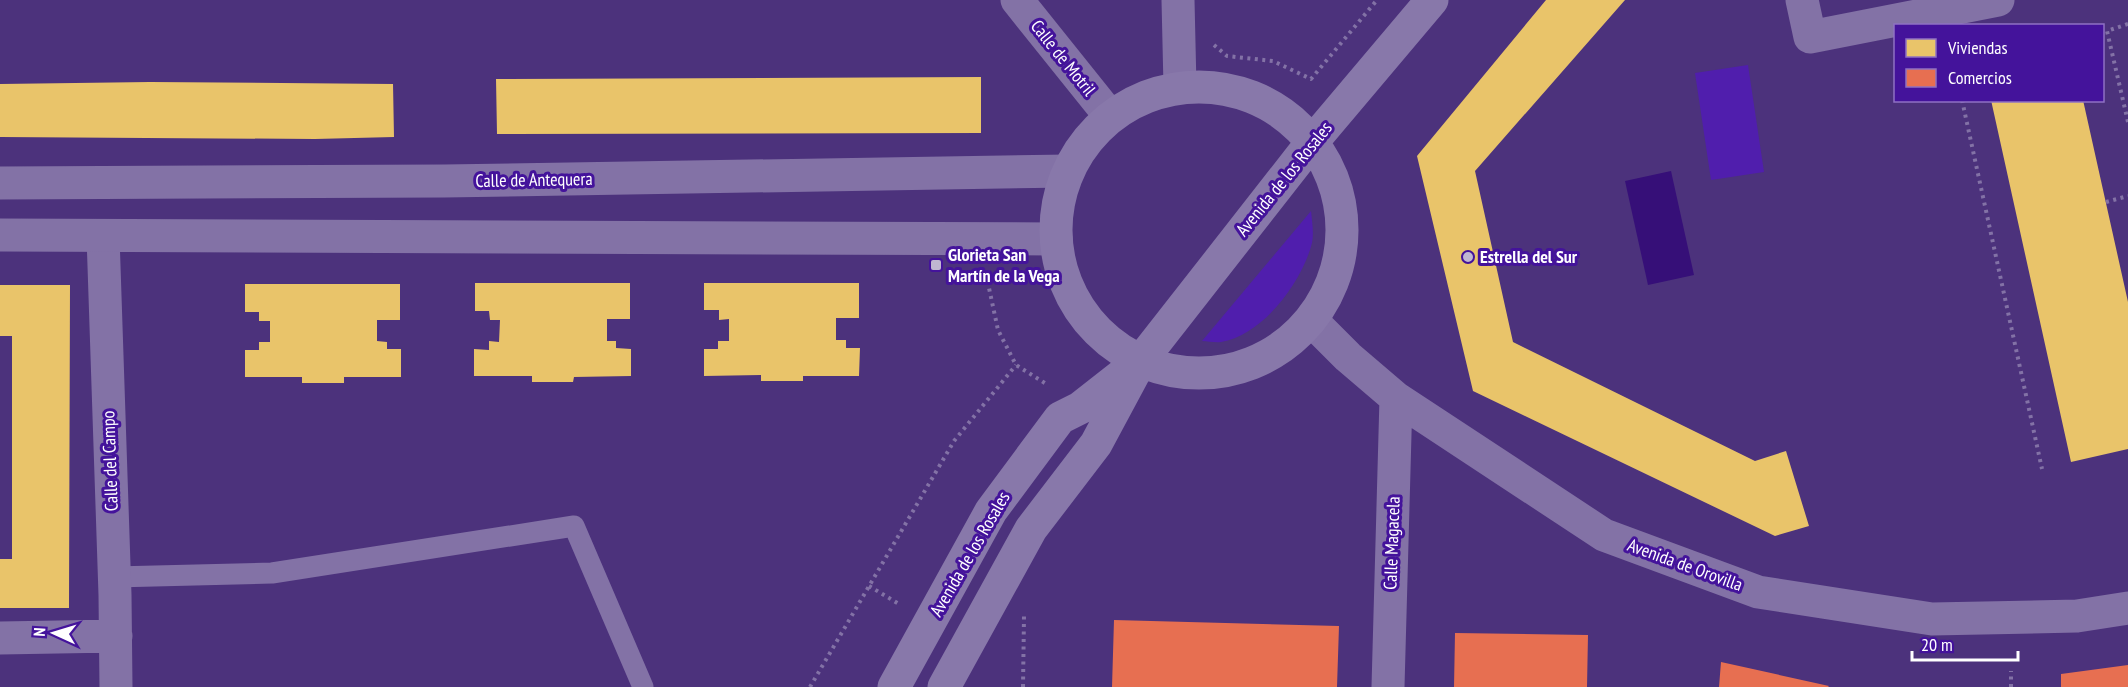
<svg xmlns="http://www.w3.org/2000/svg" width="2128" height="687" font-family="'PT Sans Narrow',sans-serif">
<rect width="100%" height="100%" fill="#4c327c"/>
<!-- green -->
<path fill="#501ead" d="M1748,65L1764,172L1711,180L1695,73Z
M1311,211C1312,221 1314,233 1312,243C1302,282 1263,335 1221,342C1215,343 1208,341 1202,341Z"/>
<!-- water -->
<path fill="#360f78" d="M1671,171L1694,275L1648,285L1625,181Z"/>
<!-- homes -->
<path fill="#e9c46a" d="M1546,0H1625L1475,171L1513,342L1755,461L1786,451L1809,526L1775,536L1473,391L1417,156Z
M981,77V133L497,134L496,79Z
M150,82L393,84L394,137L315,139L0,137V84Z
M1991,100H2083L2128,302V449L2071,462Z
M475,283H630V319H607V341H616V348L631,349V376L574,377L573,382H532V376H474V349L489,350V341L499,342L500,320H490L489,311H475Z
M704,283H859V318H836V340H846V348H860L859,376H803V381H761V375L704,376V349H718V341H729V319L719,320V310H704Z
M245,284H400V320H377V341L387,342V349H401V377H344V383H302V377H245V350H259V342H270V321H259V312H245Z
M0,285H70L69,608H0V559H12V336H0Z"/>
<!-- shops -->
<path fill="#e76f51" d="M1114,620L1339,626L1337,687H1112Z
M1455,633L1588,635L1587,687H1454Z
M1721,662L1829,686L1828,687H1719Z
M2128,665V687H2061V674Z"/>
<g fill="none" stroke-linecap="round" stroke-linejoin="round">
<!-- path -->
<path stroke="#8372a6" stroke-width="4" stroke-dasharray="3 4.5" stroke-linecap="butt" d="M2128,24L2107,31L2128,122
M1214,45L1227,56L1273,61L1311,79L1377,0
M1962,100L2042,469
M2106,202L2128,196
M986,274L998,330L1016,365L1048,385
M869,586L899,604
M810,687L954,441L1016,365
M1023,687L1024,616
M2011,687V671"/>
<!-- service -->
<path stroke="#8372a6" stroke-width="21" d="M114,577L272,573L574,526L643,687"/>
<!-- minor -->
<path stroke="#8372a6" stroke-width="33" d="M1017,0L1110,116
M1178,0L1180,87
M1802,0L1810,37L1998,0
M103,236L115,595L116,687
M1312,321L1348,357L1396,398L1604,535L1758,592L1932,619L2077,616L2128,608
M0,638L116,636
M1388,687L1396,398"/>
<!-- tertiary -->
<path stroke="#8372a6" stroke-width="33" d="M0,183L444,181L1068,171
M0,235L1056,239"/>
<!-- secondary -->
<path stroke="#8878aa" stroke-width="33" d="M1056 230a143 143 0 1 1 286 0a143 143 0 1 1-286 0Z
M894,687L991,511L1060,418L1080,408L1131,368
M944,687L1031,529L1096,444L1140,362L1313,141L1432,0"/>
</g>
<!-- markers -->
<g fill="#c0b7d1" stroke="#44139b" stroke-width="2">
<circle cx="1468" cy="257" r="6"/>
<rect x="930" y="259" width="12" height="12" rx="3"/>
</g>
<g text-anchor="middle" stroke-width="6" stroke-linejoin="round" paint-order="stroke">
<!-- street labels -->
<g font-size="18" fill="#fff" stroke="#44139b">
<text transform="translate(1063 58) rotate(51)" y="6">Calle de Motril</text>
<text transform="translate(1284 179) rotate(-51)" y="6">Avenida de los Rosales</text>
<text transform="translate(534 180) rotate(-1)" y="6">Calle de Antequera</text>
<text transform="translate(110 461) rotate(-92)" y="6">Calle del Campo</text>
<text transform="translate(1392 543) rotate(-88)" y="6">Calle Magacela</text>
<text transform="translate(970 554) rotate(-60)" y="6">Avenida de los Rosales</text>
<text transform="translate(1685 565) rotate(20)" y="6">Avenida de Orovilla</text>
</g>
<!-- poi labels -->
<g font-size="18" font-weight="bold" fill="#fff" stroke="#44139b" text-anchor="start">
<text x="948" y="261">Glorieta San<tspan x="948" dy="21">Martín de la Vega</tspan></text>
<text x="1480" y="263">Estrella del Sur</text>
</g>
</g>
<!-- legend -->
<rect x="1894" y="24" width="210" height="78" fill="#44139b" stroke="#8f71c3" stroke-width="1.5"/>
<rect x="1906" y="39" width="30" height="18" fill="#e9c46a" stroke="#8f71c3" stroke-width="1.5"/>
<text x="1948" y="54" font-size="18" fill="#ffffff">Viviendas</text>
<rect x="1906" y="69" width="30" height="18" fill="#e76f51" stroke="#8f71c3" stroke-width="1.5"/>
<text x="1948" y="84" font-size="18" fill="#ffffff">Comercios</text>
<!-- north arrow -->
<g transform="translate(54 633) rotate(274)" stroke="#44139b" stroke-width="4.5" paint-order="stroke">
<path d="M0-4.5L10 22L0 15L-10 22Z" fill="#ffffff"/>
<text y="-9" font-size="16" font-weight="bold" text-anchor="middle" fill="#ffffff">N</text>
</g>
<!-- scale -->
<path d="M1912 651v9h106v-9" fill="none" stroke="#ffffff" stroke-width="3"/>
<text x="1921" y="651" font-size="18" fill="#ffffff" stroke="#44139b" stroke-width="4.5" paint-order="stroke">20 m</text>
</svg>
